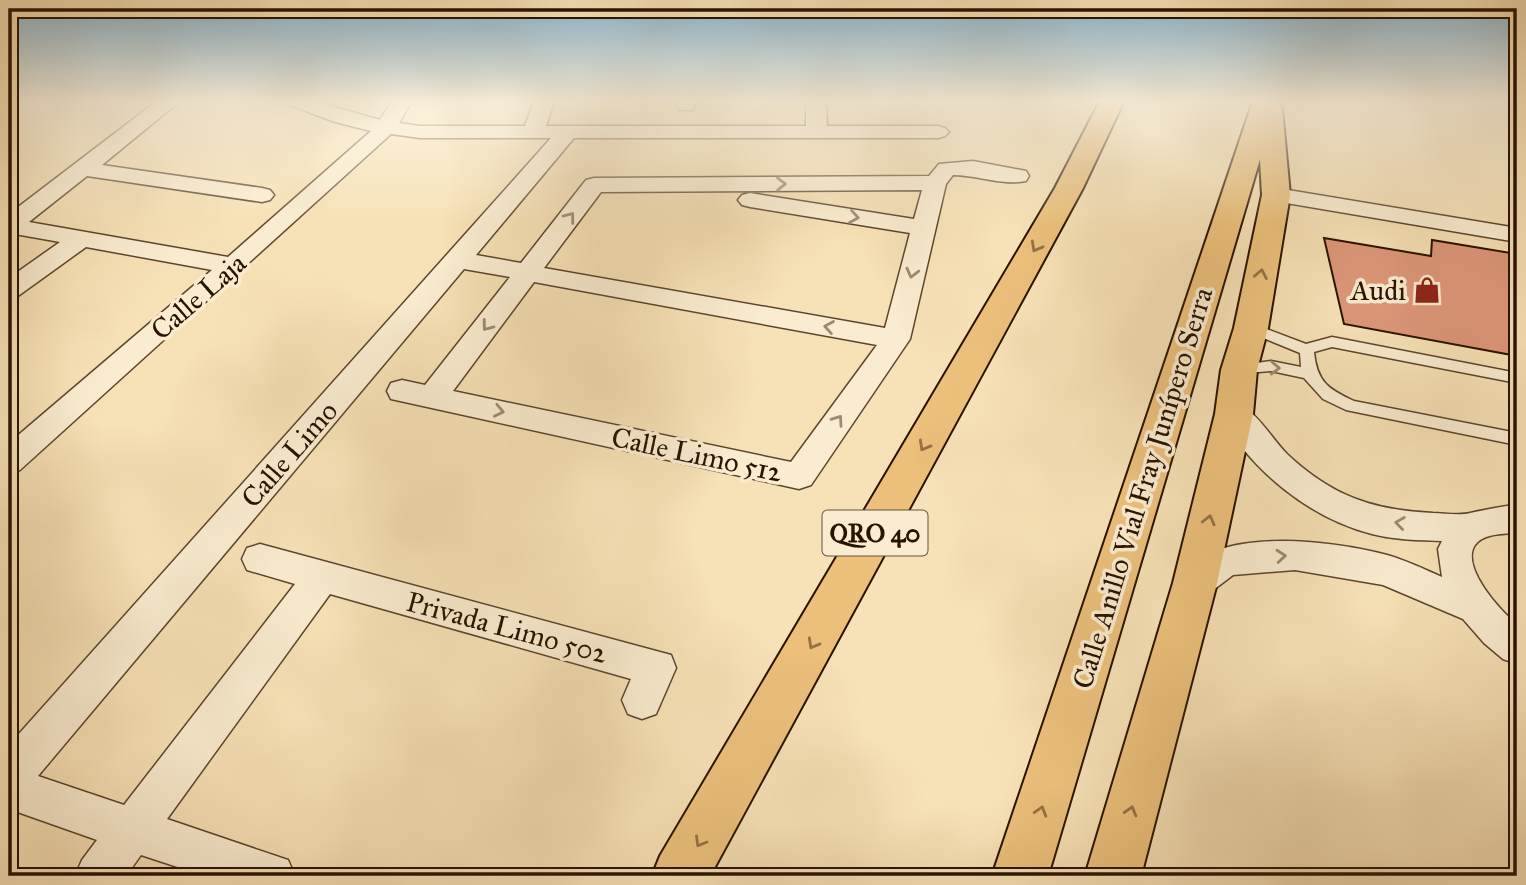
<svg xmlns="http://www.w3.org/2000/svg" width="1526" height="885" font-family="'IM FELL Great Primer',serif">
<rect width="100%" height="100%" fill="#f7e1b6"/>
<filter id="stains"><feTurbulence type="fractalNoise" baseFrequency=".00286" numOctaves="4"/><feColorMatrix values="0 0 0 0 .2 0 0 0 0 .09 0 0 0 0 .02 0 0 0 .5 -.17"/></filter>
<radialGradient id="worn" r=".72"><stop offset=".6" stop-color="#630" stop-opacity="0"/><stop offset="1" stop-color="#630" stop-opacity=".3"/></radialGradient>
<!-- building -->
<path fill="#dd9779" stroke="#281200" stroke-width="2" d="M1324,238L1431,256L1432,240L1517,254V356L1344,324Z"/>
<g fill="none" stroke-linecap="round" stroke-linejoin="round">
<defs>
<path id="lane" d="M1251,323L1306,344L1332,337L1517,373V383L1332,347L1314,352C1317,382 1328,389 1354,401L1517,433V445L1346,410L1323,399L1304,378L1271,371L1234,374L1232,370L1234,366L1271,361L1301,367L1300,353L1246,331L1244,328Z"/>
<path id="street" d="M157,101H180L102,165L262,188L270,190L274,195L270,200L262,202L87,176L29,222L228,257L371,131L335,122L290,105L287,101H314L380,120L392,101H412L399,123L420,126H525L534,101H554L546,126H806V101H826L827,126H938L945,128L949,132L945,136L938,138H574L476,255L521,263L586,180L594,178L929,176L939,164L973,161L1026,171L1029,176L1026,181C1004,186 977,175 953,175L946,184L910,339L811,485L799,489L391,399L387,391L391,383L402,380L425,385L510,277L464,269L38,776L124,805L295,584L247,570L242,559L247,548L260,544L671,655L676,668L656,714L642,719L628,714L622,700L631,679L330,594L167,819L288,860L295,876H205L141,855L126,876H75L82,860L97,840L9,809V745L551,138H420L391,134L20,470L9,473V443L212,270L86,247L18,296L9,298V278L60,242L9,233V214ZM922,190L914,219L750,193L742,195L738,200L742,205L750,207L910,233L885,328L544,268L601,192ZM534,282L877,345L791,462L453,391Z
M676,101H696L693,110H679Z
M1276,188L1517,228V242L1268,200L1264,195L1268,190Z
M1234,403C1256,409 1271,438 1287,454C1332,496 1372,510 1433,513C1444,513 1459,516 1470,513C1486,510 1500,506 1517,505V533C1504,534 1484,533 1475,545C1460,567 1501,612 1517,624V664L1503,659L1484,643L1463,619L1383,585L1295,570L1233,575L1208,594L1195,599L1182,594L1177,583C1206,523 1334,541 1387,555C1405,560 1424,569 1442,577L1438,549L1442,541C1419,540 1395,540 1372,534C1309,518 1251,470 1219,414L1223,406Z"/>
<path id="highway" d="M1100,101H1124L1083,188L710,876H652L660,856L1055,188Z
M1253,101H1277L1282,108L1290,195L1268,328L1257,370L1253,414L1217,583L1141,876H1085L1173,583L1215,414L1221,370L1234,328L1262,195L1260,159L1048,876H992Z"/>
</defs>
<!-- lane casing -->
<use href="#lane" stroke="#5c462e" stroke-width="3"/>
<!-- street casing -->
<use href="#street" stroke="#5c462e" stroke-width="3"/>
<!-- highway casing -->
<use href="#highway" stroke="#281200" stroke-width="4"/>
<!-- lane -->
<use href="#lane" fill="#faecd0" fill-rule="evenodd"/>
<!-- street -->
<use href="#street" fill="#faecd0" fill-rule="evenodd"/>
<!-- highway -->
<use href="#highway" fill="#ecc07b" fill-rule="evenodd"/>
</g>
<!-- one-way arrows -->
<defs><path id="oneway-chevron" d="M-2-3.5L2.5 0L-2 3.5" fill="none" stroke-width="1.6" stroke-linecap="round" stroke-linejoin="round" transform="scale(1.75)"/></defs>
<g stroke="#9c8a72">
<use href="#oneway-chevron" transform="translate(781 184) rotate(-1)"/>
<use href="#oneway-chevron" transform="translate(570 217) rotate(-53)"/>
<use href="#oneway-chevron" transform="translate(854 217) rotate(9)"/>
<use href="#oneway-chevron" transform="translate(912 273) rotate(104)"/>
<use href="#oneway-chevron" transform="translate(487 326) rotate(127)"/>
<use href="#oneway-chevron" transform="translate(829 327) rotate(-170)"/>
<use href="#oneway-chevron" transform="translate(1275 368) rotate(2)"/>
<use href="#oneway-chevron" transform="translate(499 411) rotate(12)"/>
<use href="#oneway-chevron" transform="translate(838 420) rotate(-55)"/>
<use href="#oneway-chevron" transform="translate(1400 523) rotate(-172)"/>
<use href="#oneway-chevron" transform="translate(1281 556) rotate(-5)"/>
</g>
<g stroke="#947244">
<use href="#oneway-chevron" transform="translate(1036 247) rotate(119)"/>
<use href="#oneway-chevron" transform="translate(1261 274) rotate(-79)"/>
<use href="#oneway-chevron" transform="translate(924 446) rotate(119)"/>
<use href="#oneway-chevron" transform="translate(1209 520) rotate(-77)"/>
<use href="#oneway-chevron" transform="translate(813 644) rotate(119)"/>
<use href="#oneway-chevron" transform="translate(1041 811) rotate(-73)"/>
<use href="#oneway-chevron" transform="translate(1131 811) rotate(-74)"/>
<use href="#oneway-chevron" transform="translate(700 842) rotate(120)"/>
</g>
<!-- sky -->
<linearGradient id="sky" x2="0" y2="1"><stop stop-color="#8ab7d3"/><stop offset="0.45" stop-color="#fbf2de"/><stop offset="1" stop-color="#fbf2de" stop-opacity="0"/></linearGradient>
<rect width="1526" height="225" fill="url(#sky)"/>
<!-- icons -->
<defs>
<symbol id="shop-bare" viewBox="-9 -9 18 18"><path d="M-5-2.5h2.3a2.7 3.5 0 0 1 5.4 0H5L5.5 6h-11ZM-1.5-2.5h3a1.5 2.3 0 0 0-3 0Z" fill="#8f2418" stroke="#faecd0" stroke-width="2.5" paint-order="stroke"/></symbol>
</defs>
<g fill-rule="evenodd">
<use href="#shop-bare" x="1408" y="271" width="38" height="38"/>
</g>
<g text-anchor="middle" stroke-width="7" stroke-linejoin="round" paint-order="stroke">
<!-- shield labels -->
<rect fill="#faecd0" stroke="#67533e" stroke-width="2" x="822.5" y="510.5" width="105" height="45" rx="5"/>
<g font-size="26" font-weight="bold" fill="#281200">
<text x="875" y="542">QRO 40</text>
</g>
<!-- poi labels -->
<g font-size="28" fill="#281200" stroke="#faecd0" text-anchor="end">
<text x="1406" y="300">Audi</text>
</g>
<!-- street labels -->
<g font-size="28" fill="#281200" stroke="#faecd0">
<text transform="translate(198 296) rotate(-41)" y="10">Calle Laja</text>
<text transform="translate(289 454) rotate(-49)" y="10">Calle Limo</text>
<text transform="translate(697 454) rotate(12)" y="10">Calle Limo 512</text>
<text transform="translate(1142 488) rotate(-73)" y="10">Calle Anillo Vial Fray Junípero Serra</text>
<text transform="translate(507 627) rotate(15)" y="10">Privada Limo 502</text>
</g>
</g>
<!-- margin -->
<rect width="1526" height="885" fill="none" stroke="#f7e1b6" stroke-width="35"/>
<rect x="10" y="10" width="1505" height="864" fill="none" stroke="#281200" stroke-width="3.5"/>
<rect x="18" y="18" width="1491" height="850" fill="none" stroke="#281200" stroke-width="2"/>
<rect width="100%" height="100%" filter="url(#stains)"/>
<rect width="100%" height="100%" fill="url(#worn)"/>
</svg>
